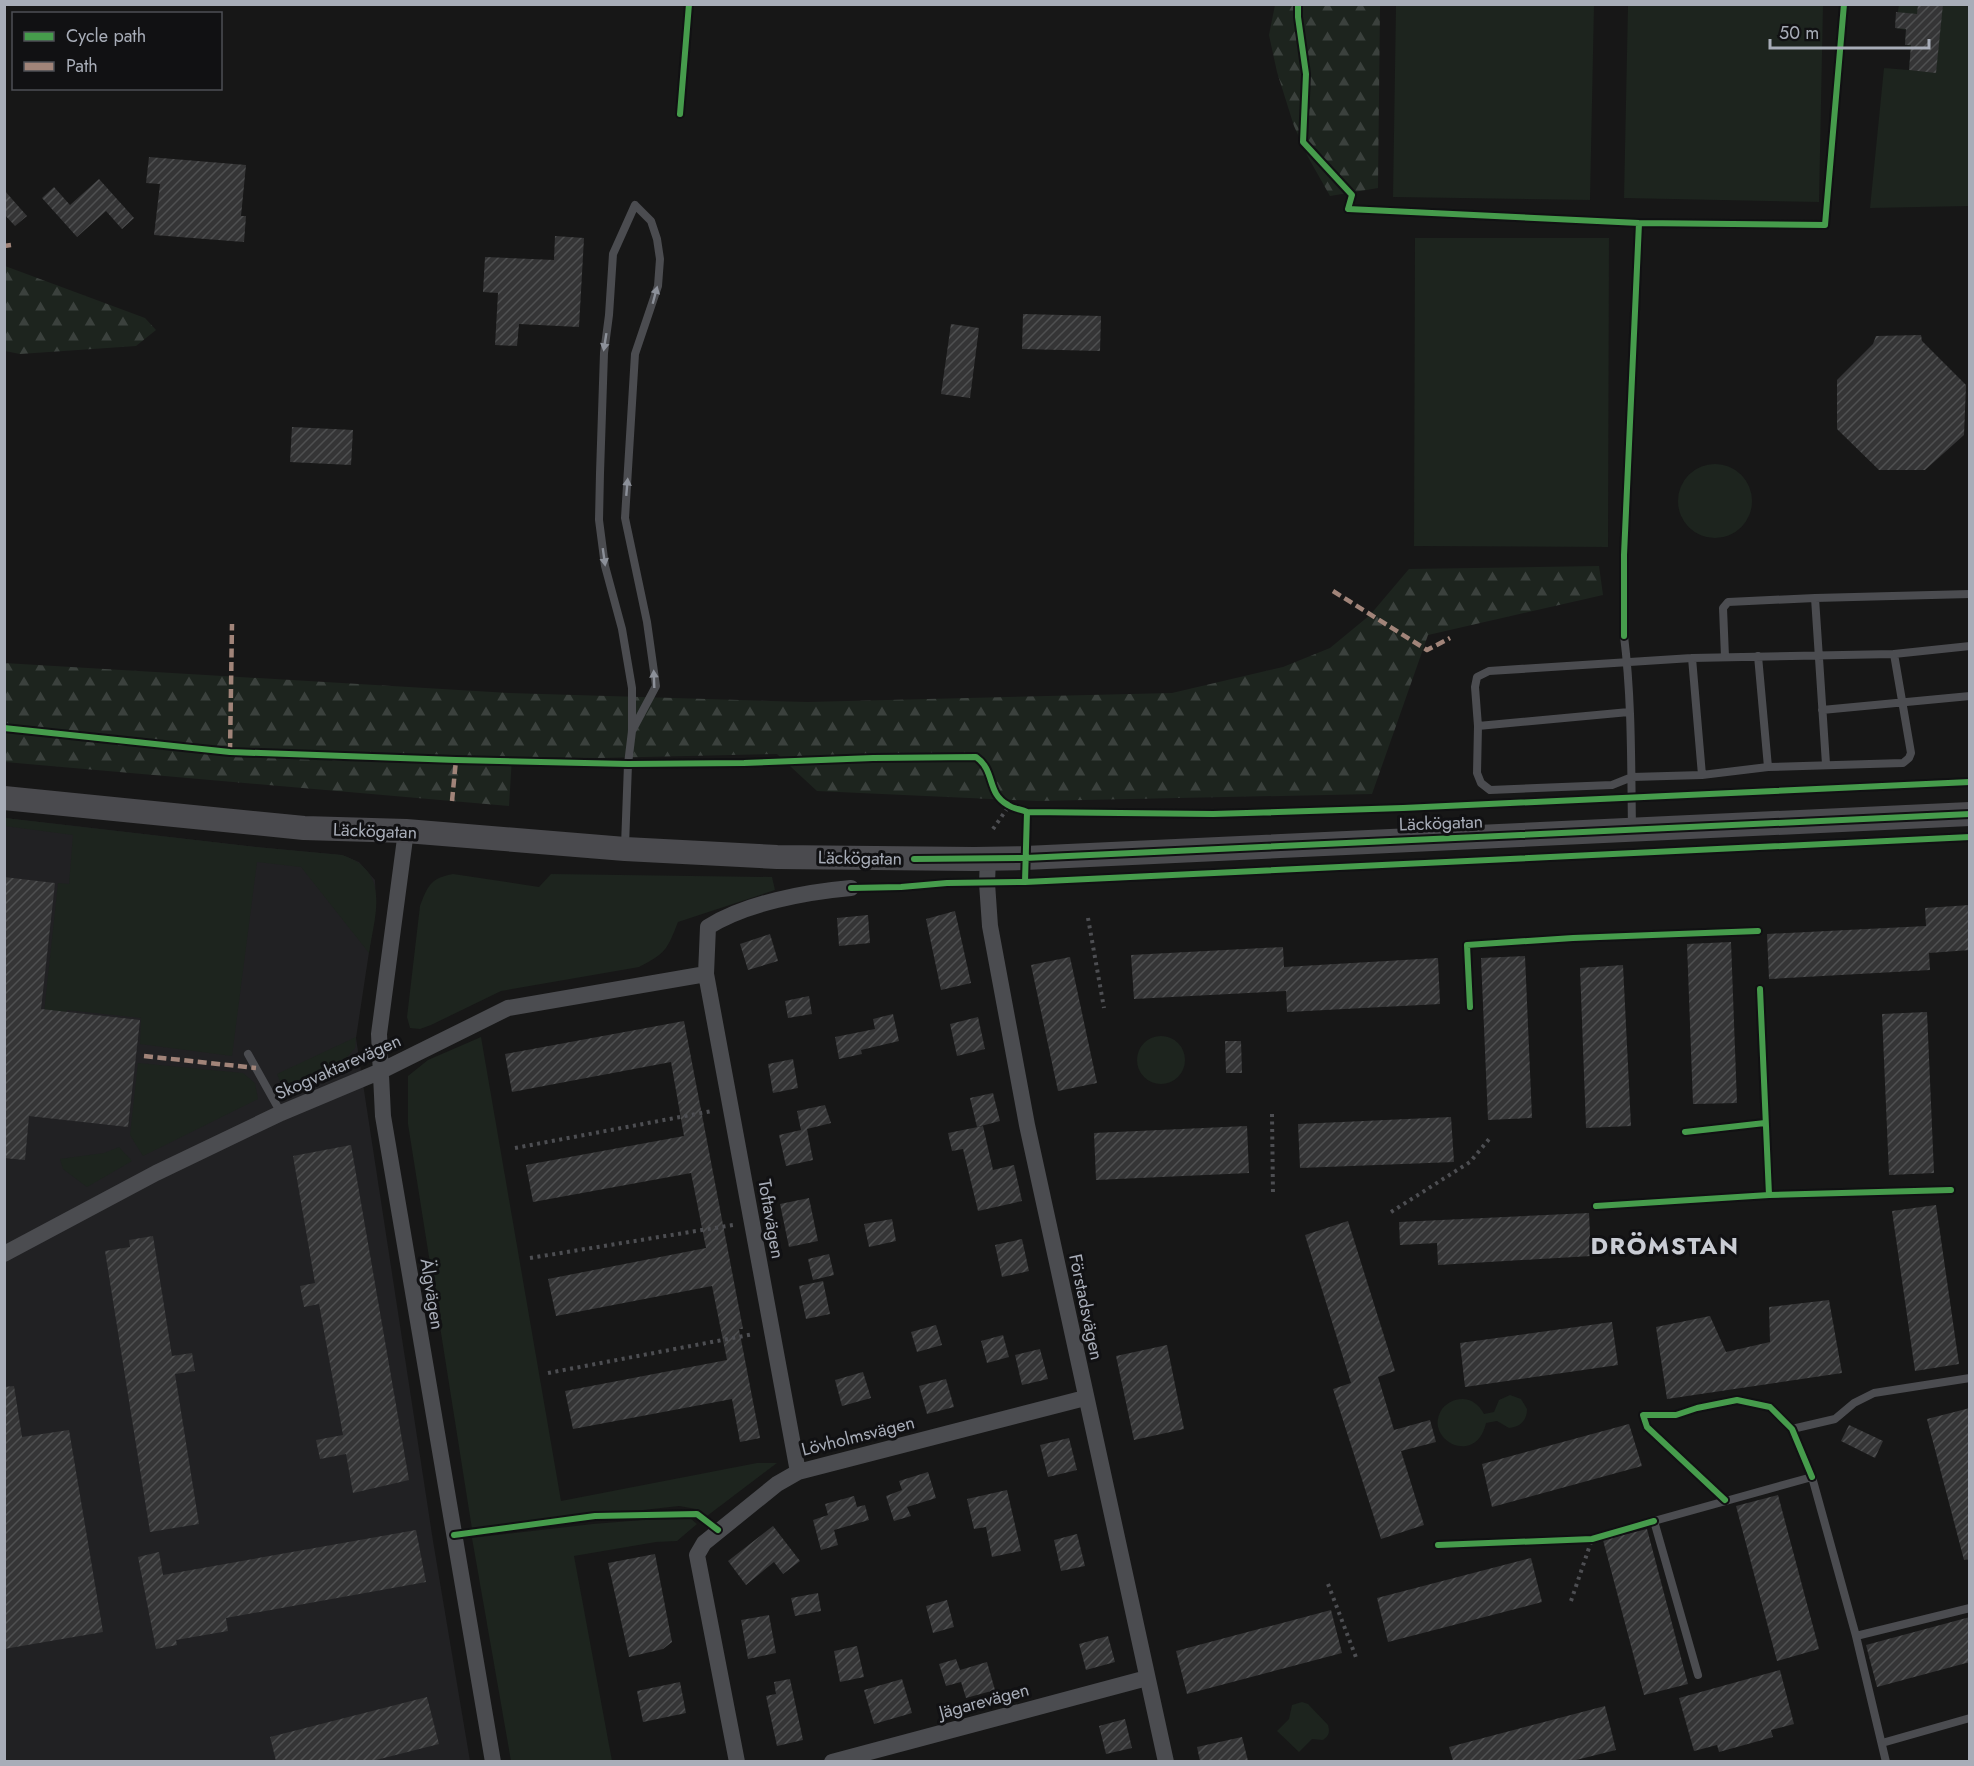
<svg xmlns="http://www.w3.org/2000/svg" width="1974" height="1766" font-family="Jost,sans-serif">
<defs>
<pattern id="forest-firs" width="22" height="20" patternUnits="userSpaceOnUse" patternTransform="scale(1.5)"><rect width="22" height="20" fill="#1d241e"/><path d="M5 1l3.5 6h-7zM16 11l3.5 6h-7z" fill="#3b413d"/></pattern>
<pattern id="building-hatch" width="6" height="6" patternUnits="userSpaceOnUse" patternTransform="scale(1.5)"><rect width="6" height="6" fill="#353536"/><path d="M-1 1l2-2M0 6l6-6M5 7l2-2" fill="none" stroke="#4f5051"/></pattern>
</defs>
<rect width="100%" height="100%" fill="#171717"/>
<!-- built -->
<path fill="#212123" d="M5,818L256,847L342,855L359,862L375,880L376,906L356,1038L433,1541L470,1761L5,1762Z"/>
<!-- green -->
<path fill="#1d241e" d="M1396,5H1594L1590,200L1393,197Z
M1628,5H1823L1819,202L1624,198Z
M1899,5H1969V206L1870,208L1884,68L1909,70L1911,46L1905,45L1906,30L1895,28Z
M1415,238H1609L1608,547L1414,546Z
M1678 501a37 37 0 1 1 74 0a37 37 0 1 1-74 0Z
M5,818L256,847L342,855C391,871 375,914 369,953L301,867L257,862L232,1056L140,1044L141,1018L67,1010L62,1043L41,1041L58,883L69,884L73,835L5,826Z
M453,874L539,887L551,874L772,877L775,890L678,922C667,950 666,953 639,967L501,991L431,1025L420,1029L410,1028L407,1017L420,906C428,885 431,878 453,874Z
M1137 1060a24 24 0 1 1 48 0a24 24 0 1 1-48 0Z
M356,1037L355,1048L347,1057L283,1089L277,1074Z
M481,1037L561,1501L757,1463H777L707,1516L696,1509L679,1506L472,1529L408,1124V1076L428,1060Z
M138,1063L243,1073L255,1083L258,1099L143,1156L130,1135Z
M119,1147L132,1161L87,1187L63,1169L60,1159L104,1153Z
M1510,1395L1521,1399L1527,1409C1527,1421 1520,1427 1509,1428L1497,1421L1486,1423C1476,1468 1422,1439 1442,1409C1447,1403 1454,1399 1462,1399C1472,1399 1479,1405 1484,1414L1494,1412L1499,1400Z
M679,1517L690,1518L697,1524L677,1541L656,1542L574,1556L612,1761H511L472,1538L593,1524Z
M1302,1702L1308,1704L1328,1725C1330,1732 1329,1736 1323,1740L1312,1739L1299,1752L1277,1731L1289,1719L1292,1705Z"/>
<!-- forest -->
<path fill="url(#forest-firs)" d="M1275,5H1380L1378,188L1330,196L1308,157L1294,126L1277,72L1269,35Z
M5,266L145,318L156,330L136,346L20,354L5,351Z
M1599,566L1603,595L1428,635L1372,794L1037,801L817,791L777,754L599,758L512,757L509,806L5,762L4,663L509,693L807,702L1172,693L1283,667L1330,648L1370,615L1409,569Z"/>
<!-- building -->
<path fill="url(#building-hatch)" d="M1918,4H1943L1936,73L1909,70L1911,45H1905L1906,29L1895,28L1896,12L1917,14Z
M149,157L246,165L241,216H246L244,242L154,235L160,184L146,183Z
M99,179L134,218L122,229L106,211L77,237L42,198L54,187L70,205Z
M4,190L27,216L15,226L4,214Z
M555,236L584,238L579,327L519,324L517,346L495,345L498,293L483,292L485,257L554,260Z
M1023,314L1101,316L1100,351L1022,349Z
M951,324L979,328L970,398L941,394Z
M1921,335L1922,341L1966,385L1964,435L1925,470H1879L1837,429V380L1873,344L1876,336Z
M292,427L353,430L351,465L290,462Z
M4,877L55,883L41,1009L140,1020L128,1127L29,1116L25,1160L4,1158Z
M1970,905V950L1929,953L1930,970L1769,979L1767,934L1926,926L1925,908Z
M955,911L971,983L941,990L926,919Z
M868,915L870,943L839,946L837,918Z
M770,934L778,961L748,970L740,944Z
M1731,942L1737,1103L1693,1104L1687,944Z
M1283,947L1284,967L1438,958L1440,1004L1287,1012L1286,991L1134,999L1131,955Z
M1525,956L1532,1118L1488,1120L1481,958Z
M1070,957L1097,1083L1058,1091L1031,965Z
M1623,965L1631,1126L1586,1128L1580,968Z
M809,996L812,1014L788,1018L785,1001Z
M1927,1012L1934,1173L1889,1175L1882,1014Z
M893,1014L899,1041L861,1050L862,1054L839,1059L835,1037L875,1029L873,1019Z
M978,1017L985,1049L957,1056L950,1024Z
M684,1021L743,1329H739L760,1438L740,1442L732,1399L573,1429L565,1391L727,1360L712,1286L556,1316L548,1279L706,1248L691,1173L533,1202L526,1165L684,1136L671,1062L512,1092L505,1054Z
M1225,1041H1241L1242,1073H1226Z
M793,1059L798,1088L773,1093L768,1064Z
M993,1093L1000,1121L977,1127L970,1098Z
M825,1105L831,1123L807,1129L813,1160L786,1166L779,1135L801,1130L797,1111Z
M1451,1117L1454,1162L1300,1168L1298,1124Z
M983,1126L993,1170L1014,1165L1022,1201L978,1211L963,1149L952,1151L948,1133Z
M1247,1126L1249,1173L1096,1180L1094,1133Z
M351,1145L409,1480L353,1493L346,1454L320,1459L316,1440L343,1435L319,1304L304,1307L300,1286L315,1283L293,1156Z
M809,1198L818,1241L789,1247L780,1204Z
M1936,1205L1959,1364L1915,1371L1892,1211Z
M1589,1213L1591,1256L1438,1265L1437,1243L1400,1245L1399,1222Z
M892,1219L896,1241L869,1247L864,1224Z
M1348,1221L1395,1371L1378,1377L1394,1430L1430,1420L1436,1442L1401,1451L1424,1525L1381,1539L1333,1389L1351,1383L1305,1235Z
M153,1236L172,1356L192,1353L195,1371L175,1374L199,1524L150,1532L105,1251L130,1247L129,1240Z
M1022,1239L1029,1271L1002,1277L995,1245Z
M829,1254L834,1275L813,1280L808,1259Z
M823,1281L830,1314L806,1319L799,1286Z
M1829,1300L1842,1373L1667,1399L1656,1327L1710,1316L1726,1352L1770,1342L1769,1307Z
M1612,1322L1618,1365L1465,1387L1460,1343Z
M936,1325L942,1345L917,1352L911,1332Z
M1003,1335L1009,1357L987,1363L981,1341Z
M1167,1345L1184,1429L1134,1440L1116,1356Z
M1040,1349L1048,1379L1022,1385L1015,1355Z
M863,1372L871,1398L842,1406L835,1380Z
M946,1379L954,1407L927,1414L919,1386Z
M14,1386L22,1437L69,1430L103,1632L4,1649V1387Z
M1970,1408V1559L1964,1560L1927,1419Z
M1629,1424L1642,1466L1492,1507L1482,1464Z
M1849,1425L1883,1441L1875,1458L1841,1441Z
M1069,1438L1077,1470L1048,1477L1040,1445Z
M928,1472L936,1498L907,1507L911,1516L894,1521L886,1496L902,1490L899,1481Z
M1007,1490L1021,1551L992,1557L986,1527L974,1529L967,1499Z
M1778,1495L1819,1649L1777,1661L1736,1506Z
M854,1496L857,1507L865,1505L869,1520L834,1530L838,1545L821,1550L813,1520L828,1515L825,1504Z
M773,1526L800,1561L783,1574L774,1562L746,1585L728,1561Z
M1647,1529L1688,1684L1644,1695L1603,1540Z
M416,1530L426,1582L226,1618L228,1631L176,1640L177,1645L156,1649L138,1557L159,1552L163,1575Z
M1077,1534L1085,1566L1061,1571L1054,1540Z
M655,1554L672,1642L663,1649L629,1657L608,1563Z
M1531,1558L1542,1602L1388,1642L1377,1598Z
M818,1593L821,1611L795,1616L791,1598Z
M947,1600L954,1627L933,1633L926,1606Z
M1331,1610L1342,1653L1187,1694L1176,1651Z
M769,1615L776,1653L748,1659L741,1620Z
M1970,1617V1662L1877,1687L1866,1645Z
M1108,1636L1115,1662L1086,1670L1079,1644Z
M857,1646L864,1677L840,1682L834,1651Z
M956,1659L960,1670L987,1662L995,1690L966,1698L961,1682L946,1686L939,1664Z
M1780,1670L1794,1724L1771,1730L1773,1737L1719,1752L1717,1745L1694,1751L1679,1698Z
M790,1679L803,1740L777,1746L766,1696L776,1694L774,1682Z
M902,1679L912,1713L874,1724L864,1690Z
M680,1682L686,1713L643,1722L637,1691Z
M427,1697L439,1744L372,1761H276L270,1737Z
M1605,1706L1616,1750L1572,1761H1453L1449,1747Z
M1125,1719L1132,1748L1106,1754L1099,1726Z
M1242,1737L1248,1761H1200L1197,1747Z"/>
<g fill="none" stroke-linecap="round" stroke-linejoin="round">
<!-- path -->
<path stroke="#4d4e52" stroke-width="4" stroke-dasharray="3 4.5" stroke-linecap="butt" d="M993,829L1009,806
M1088,918L1104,1008
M1272,1114L1273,1195
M515,1148L712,1111
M1391,1212L1470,1162L1490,1138
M530,1258L733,1225
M548,1373L754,1334
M1328,1584L1357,1660
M1571,1601L1592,1539"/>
<!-- lane -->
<path stroke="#4b4c50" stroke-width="8" d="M1815,598L1970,594
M1624,636C1632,700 1631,765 1632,829
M1894,654L1911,753L1909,758L1903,763L1768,767L1702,775L1632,777L1612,785L1490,790L1481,783L1477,773L1478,726L1475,687L1477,677L1489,671L1692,658L1894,654L1970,646
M1758,656L1768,767
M1725,657L1723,608L1728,602L1815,598L1826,764
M1692,658L1702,775
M1822,710L1970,696
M1478,726L1629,712
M625,846L628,764L632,731V688L622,629L605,566L599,520L600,473L604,353L609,315L613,254L635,205L651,221L657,239L660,259L658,286L635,354L625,518L647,622L656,686L632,731
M248,1054L281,1113
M1792,1429L1835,1419L1854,1403L1874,1393L1970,1378
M1856,1636L1970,1608
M1698,1675L1654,1521L1812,1477L1856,1636L1886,1762
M1882,1743L1970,1718"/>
<!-- street -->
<path stroke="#4b4c50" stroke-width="16" d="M406,831L379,1034L383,1116L493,1762
M988,858L987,883L990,926L1027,1125L1166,1762
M4,1254L156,1173L281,1113L381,1071L508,1008L706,974
M798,1472L706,974L708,927C746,903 806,892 851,888
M737,1762L697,1555L704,1543L777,1484L798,1472L1085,1398
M832,1762L1147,1678"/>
<!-- secondary -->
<path stroke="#4a4a4e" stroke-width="24" d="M4,798L304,828L406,831L625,849L777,857L974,859L1025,858L1970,814"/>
<!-- quiet -->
<path stroke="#a18479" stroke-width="4.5" stroke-dasharray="9 4.5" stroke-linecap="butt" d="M4,246L11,245
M1333,591L1427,650L1450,638
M230,752L232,624
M452,801L456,760
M144,1056L256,1068"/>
<defs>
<path id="cycleway" d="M1298,4V17L1306,74L1303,142L1352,195L1348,209L1639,223L1825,225L1844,4
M680,114L689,4
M1624,636V555L1639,223
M4,728L230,752L456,760L628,764L744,763L873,758L976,757C996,771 986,793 1008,805C1013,809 1021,809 1027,812L1213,814L1403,808L1970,782
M914,859L1025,858L1970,814
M1025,882L1970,837
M851,888L901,887L947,883L1025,882L1027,812
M1760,989L1769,1195
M1470,1007L1467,945L1573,938L1758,931
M1685,1132L1765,1123
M1596,1206L1769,1195L1951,1190
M1725,1500L1647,1427L1643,1415H1676L1697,1408L1737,1400L1770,1407L1792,1429L1812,1477
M454,1535L595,1516L697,1514L718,1530
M1438,1545L1592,1539L1654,1521"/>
</defs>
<!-- cycleway casing -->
<use href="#cycleway" stroke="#111113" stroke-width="10"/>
<!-- cycleway -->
<use href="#cycleway" stroke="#469c4c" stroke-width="6"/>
</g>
<!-- one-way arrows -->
<defs><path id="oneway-solid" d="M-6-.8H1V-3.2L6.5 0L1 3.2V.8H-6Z" transform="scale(1.5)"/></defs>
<g fill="#8c9099">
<use href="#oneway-solid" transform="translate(655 295) rotate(-75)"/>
<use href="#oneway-solid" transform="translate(605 342) rotate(99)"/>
<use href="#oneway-solid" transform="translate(627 487) rotate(-85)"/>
<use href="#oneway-solid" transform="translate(604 557) rotate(82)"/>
<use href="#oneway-solid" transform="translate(654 679) rotate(-92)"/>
</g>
<g text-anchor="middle" stroke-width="6" stroke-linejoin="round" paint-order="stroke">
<!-- street labels -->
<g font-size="18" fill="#a8adb8" stroke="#111113">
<text transform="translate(1441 823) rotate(-2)" y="6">Läckögatan</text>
<text transform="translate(375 831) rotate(2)" y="6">Läckögatan</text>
<text transform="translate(860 858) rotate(1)" y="6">Läckögatan</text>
<text transform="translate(338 1067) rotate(-24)" y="6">Skogvaktarevägen</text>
<text transform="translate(771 1219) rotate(80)" y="6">Toftavägen</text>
<text transform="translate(432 1294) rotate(81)" y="6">Älgvägen</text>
<text transform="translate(1086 1307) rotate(78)" y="6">Förstadsvägen</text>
<text transform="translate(858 1436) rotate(-14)" y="6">Lövholmsvägen</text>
<text transform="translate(984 1701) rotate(-15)" y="6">Jägarevägen</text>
</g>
<!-- district labels -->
<g font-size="24" font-weight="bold" letter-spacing="1.5" fill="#c9ccd4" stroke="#111113">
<text x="1665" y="1254">DRÖMSTAN</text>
</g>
</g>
<!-- border -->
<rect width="1974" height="1766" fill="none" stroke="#a8adb8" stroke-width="12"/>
<!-- legend -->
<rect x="12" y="12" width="210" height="78" fill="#111113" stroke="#4d4f55" stroke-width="1.5"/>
<rect x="24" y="32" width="30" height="9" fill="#469c4c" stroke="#4d4f55" stroke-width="1.5"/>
<text x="66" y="42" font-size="18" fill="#a8adb8">Cycle path</text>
<rect x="24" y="62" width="30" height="9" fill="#a18479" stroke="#4d4f55" stroke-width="1.5"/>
<text x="66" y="72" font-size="18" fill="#a8adb8">Path</text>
<!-- scale -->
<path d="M1770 39v9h159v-9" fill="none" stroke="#a8adb8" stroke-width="3"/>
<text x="1779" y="39" font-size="18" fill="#a8adb8" stroke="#111113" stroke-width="4.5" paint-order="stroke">50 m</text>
</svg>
